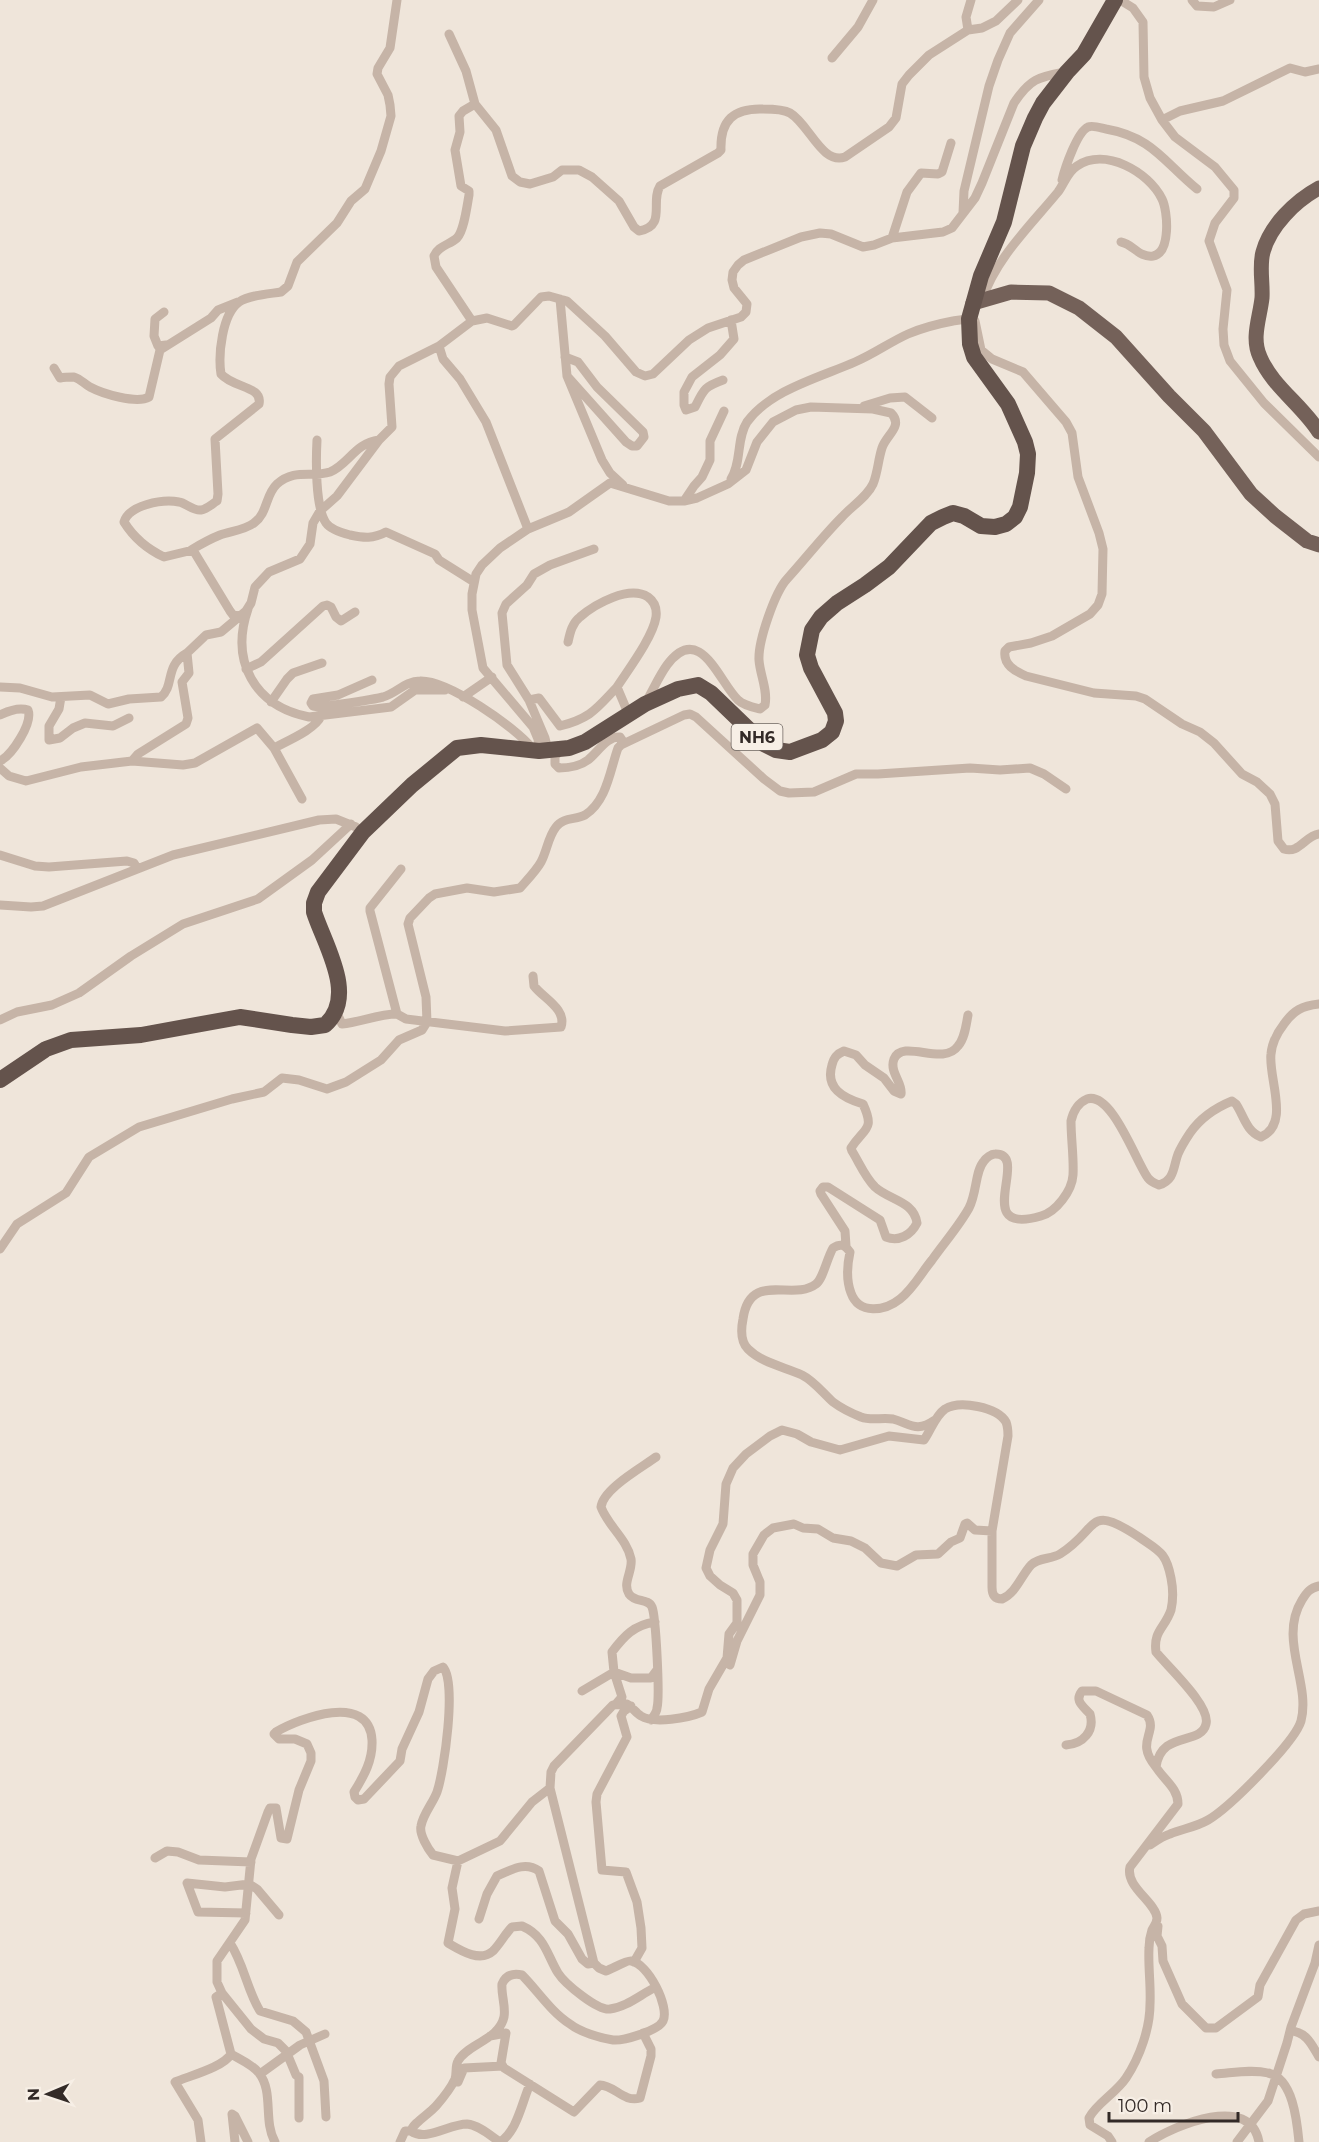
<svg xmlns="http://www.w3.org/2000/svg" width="1319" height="2142" font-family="Montserrat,sans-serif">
<rect width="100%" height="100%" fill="#efe5da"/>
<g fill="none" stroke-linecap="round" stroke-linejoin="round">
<!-- minor -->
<path stroke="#c6b4a7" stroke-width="9" d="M1120,0L1133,8L1143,22L1144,77L1150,98L1162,120L1175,137L1215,167L1234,190V198L1215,223L1209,241L1227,290L1223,329L1224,345L1230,361L1264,403L1319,457
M1192,0L1197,6L1214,7L1230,0
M968,30L966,17L971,0
M449,34L466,71L475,104L496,130L512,176L520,182L530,184L553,177L562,170H579L592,177L619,201L634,227L639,231C667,226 650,202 660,186L718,153L721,150C720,120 734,108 763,109C772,109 783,109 790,113C809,124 822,165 845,157L889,127L896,118L902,84L909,75L929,55L968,30L982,28L996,21L1018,0
M832,58L858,27L873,0
M1162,120L1180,111L1223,101L1290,68L1305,72L1319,69
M1062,180C1065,168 1077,132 1088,127C1093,125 1101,128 1106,129C1152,137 1164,162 1197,189
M963,213L964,191L989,86L998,60L1010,33L1039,0
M892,238L907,192L921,173L938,174L942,172L951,143
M560,299L567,376L602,460L610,473L623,485
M982,300C996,258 1030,226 1058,192C1064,184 1068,171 1077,166C1105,147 1149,172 1162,199C1168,211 1171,253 1153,256C1139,258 1133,244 1121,242
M164,312L155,319L154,336L158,346L166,345
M472,321L436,267L434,256C438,246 449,245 457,238C464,231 467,206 469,195V191L461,186L455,150L460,132L459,116L463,111L475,104
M439,346L443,359L460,379L486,422L528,529
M565,357L578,362L597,387L643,432L644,437L637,446H632L626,442L567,376
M54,368L60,378C65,377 70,377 74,377C81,379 84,384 90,387C103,394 137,404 149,397L160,350L211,318L218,310L238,302
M723,380C704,387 704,389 695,407L686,410L684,405V392L692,377L720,355L734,339L731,320
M864,406L890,398L905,397L932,418
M317,440C316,459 315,507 326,523C331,530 342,533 350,535C364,538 373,539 386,532L435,554L439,560L474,582
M731,479C742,462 736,439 747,422C770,390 821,377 855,362C874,354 890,342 908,334C922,328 937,324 953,321C960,320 968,318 975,321L981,350L992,359L1023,372L1066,422L1072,433L1078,477L1099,533L1103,549L1102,594L1098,605L1090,614L1052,636L1031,643L1009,647L1005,651C1003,665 1015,671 1026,676L1094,693L1136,696L1145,699L1182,724L1200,732L1214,743L1242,774L1257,782L1270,794L1275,804L1278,841L1284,849C1299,854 1305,836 1319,834
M684,501L694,486L702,477L710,460V441L724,411
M191,550C201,544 210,539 220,535C231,531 245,530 254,523C268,513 265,495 277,484C295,468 312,478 330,472C348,465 355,443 379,440
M248,609C230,661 254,706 309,717L391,707L415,690H445
M240,616L233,615L230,611L193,550L164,557C147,549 134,538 124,522C129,505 162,499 179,502C186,503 193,511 201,510C207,509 212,504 217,501L218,494L215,439L259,404C263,386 233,388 221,374C218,355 222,314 239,302C250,295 268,294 281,292L288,286L297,262L337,223L351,201L365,189L381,151L391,116L390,105L388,95L377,74L378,68L390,48L397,0
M568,642C570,633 572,623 580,617C595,604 629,585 648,597C655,602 657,609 656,617C653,637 628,670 617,687L628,713
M246,669L261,662L323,606L327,605L331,607L336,617L341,621L355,612
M372,680L338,695L313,699L311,703L313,706L319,707C340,704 362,702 383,697C397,693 405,681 420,681C448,680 515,727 532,748
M0,687L20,688L52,697L90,695L108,704L129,699L161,697C175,685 164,666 187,653
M61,697L59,709L49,726V740L60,738L73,728L85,723L113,726L129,718
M463,697L492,677
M529,700L539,698L560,726C591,718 596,709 617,687
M271,702L287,679L293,673L322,663
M0,715C8,711 19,707 28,710C33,723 12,755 0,761
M274,748C287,741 316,729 321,716
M560,749L555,757V764L559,768C569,768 580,766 588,760C598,752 607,736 620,737L622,740L621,745
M548,750L545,738L529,700L507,665L502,613L506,604L527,585L534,574L550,565L594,549
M539,751L538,739L533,727L483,668L472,610V594L476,574L482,565L500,548L528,529L569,512L610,483L669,501H684L697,498L728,484L746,470L757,442L773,422L796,410L811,407L873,409L891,413C904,426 886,435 882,448C878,460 878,472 873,484C867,497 852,506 842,517C823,536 806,558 787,579C775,592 758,641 759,660C760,675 768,690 765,705L760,709C752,707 743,705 738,700C719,682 700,621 667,665C659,676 653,690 646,702
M132,761L183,765L195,763L257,728L274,748L302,799
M0,768L9,776L26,781L81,767L132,761L138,754L186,724L188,718L182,682L189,673L187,653L206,635L221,632L246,611L251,603L255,587L269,572L300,559L310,544L313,523L320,511L337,496L379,440L392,427L389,384L390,377L399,366L439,346L472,321L487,318L512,326L514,325L541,297L549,296L567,301L605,336L636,372L645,376L653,374L689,340L708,328L741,317L746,312L747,304L734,288L732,280L733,272L738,265L744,260L801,237L820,233L831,234L863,247L874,245L892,238L943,232L952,228L975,198L982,183L1014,103C1030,79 1038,77 1065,72
M0,855L35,866L49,867L127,861L134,863L137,868
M401,869L370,908V911L397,1014L406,1019L505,1031L561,1027C567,1009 543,998 534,986L533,976
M0,905L31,907L43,906L173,855L319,820L336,819L356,827
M336,1011L342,1024C360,1022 379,1014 397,1014
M0,1020L17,1012L52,1005L79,993L131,956L183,924L258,899L312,860L351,824
M846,1246L845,1231L821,1194L820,1191L823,1187H828L880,1220L886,1237C899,1242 911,1235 917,1223C914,1201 889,1200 875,1187C865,1177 860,1164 852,1151L851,1148C865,1127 875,1130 863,1104C843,1098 825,1088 832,1065C834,1057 837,1054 844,1051L856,1055L865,1065L884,1078L894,1091L901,1094C903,1083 889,1072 894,1059C903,1038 943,1067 958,1046C965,1038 966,1025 968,1015
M0,1249L17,1224L66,1193L89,1157L139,1127L232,1099L264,1092L282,1078L299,1080L327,1089L346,1082L381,1060L399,1040L422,1030L427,1022L426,997L408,924L410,918L429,898L435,894L467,888L494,892L520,888C527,880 536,871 541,862C547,851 548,837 556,827C563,817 576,820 585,815C607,801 610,770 618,748L621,745L684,715L690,714L696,717L764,779L780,791L789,793L814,792L856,774H878L970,768L1000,770L1030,768L1044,774L1066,789
M935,1420C916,1433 911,1424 893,1419C882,1417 872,1421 861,1417C851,1413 841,1408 833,1402C823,1393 814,1381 802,1375C785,1367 762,1363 748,1349C741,1342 741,1329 743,1319C750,1270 793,1302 816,1284C823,1279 827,1258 833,1248C841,1243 845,1245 850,1252C847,1266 846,1280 851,1293C859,1315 885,1311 900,1299C913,1289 922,1272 932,1260C944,1243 959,1226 969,1208C977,1193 975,1171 984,1161C986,1158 991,1154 995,1154C1032,1153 969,1237 1041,1216C1056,1212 1072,1191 1073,1175C1074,1158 1071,1139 1071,1121C1073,1112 1078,1103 1087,1099C1112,1091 1136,1162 1148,1178C1151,1182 1154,1183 1159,1185C1175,1180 1173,1167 1178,1154C1181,1147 1186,1139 1190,1133C1201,1117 1215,1108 1232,1101L1236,1104C1244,1116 1246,1131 1261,1137C1291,1124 1268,1078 1271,1054C1272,1043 1277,1033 1284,1024C1294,1010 1302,1006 1319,1004
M730,1665L737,1641L760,1595V1582L753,1565V1554L764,1535L773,1528L794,1524L803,1528L818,1529L833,1538L851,1541L865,1548L881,1563L897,1566L916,1555L938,1554L951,1542L960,1538L965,1524L967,1523L975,1530L992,1531
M582,1691L614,1672L631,1678H651L657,1670
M616,1704L622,1697L614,1672L612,1652C624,1636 634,1625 655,1622
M631,1706L624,1711L621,1716L627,1737L597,1794L596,1802L602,1870L626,1872L637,1902L641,1928L642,1948L634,1962
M651,1720C653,1717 657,1712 657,1708C660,1697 656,1617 652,1607C648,1598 635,1603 629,1594C622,1583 633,1571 631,1559C627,1539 608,1526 601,1507C603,1489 641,1468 656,1457
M1066,1745C1083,1744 1095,1731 1090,1714C1083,1706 1074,1701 1082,1691H1096L1147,1715C1159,1733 1134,1741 1156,1767
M1150,1845C1156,1841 1163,1836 1170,1834C1182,1829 1196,1827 1208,1820C1229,1808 1295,1742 1301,1721C1311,1683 1278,1639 1302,1600C1307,1592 1310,1588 1319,1586
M155,1858L167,1851L178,1852L199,1860L251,1862
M458,1861L452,1888L455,1909L448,1943C460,1950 480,1963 493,1951C500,1944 505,1934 512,1927L522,1926C545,1936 547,1955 558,1973C565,1984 598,2011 610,2009C627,2007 641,1994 656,1987
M246,1913L198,1912L187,1883L225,1887L249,1884L257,1889L279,1915
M479,1919L487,1894L497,1876C511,1870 525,1861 539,1871L555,1921L568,1934L582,1959L588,1964L594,1963
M1158,1926L1157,1936L1162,1946L1163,1961L1182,2004L1206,2028H1216L1258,1997L1260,1985L1296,1920L1304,1914L1319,1911
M230,1943C244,1964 247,1990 260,2011L293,2021L306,2032L324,2081L326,2117
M222,1993L251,2029L264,2039L278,2043L286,2051L296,2075L299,2077V2118
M1290,2031C1306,2031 1312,2045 1319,2057
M490,2036L506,2033L501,2063L504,2068L574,2112L600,2085C614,2085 624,2103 640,2098L651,2056V2049L643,2033
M260,2074L300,2045L325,2034
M1216,2074C1232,2073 1252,2069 1268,2073C1293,2078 1297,2121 1299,2142
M458,2082L464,2068L503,2066
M201,2142L198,2120L175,2082C189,2076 224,2067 231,2054
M235,2142L232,2114L235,2116L248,2142
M275,2142C263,2121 274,2092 259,2073C252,2064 241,2060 231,2054L216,1997L222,1993L217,1982V1961L245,1920L251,1859L268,1812L270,1808H276L281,1838L287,1839L299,1790L311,1761V1753L307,1744L295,1739H279L274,1734L276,1732C300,1718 369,1692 372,1740C373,1760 364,1776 354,1792L355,1797L358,1800L364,1799L400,1761L402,1749L419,1712L428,1679L434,1671L443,1667C457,1682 444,1772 437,1792C433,1803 423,1814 421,1826C419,1834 428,1849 433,1855L458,1861L500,1841L532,1802L550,1788
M400,2142L405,2131H411
M500,2142C491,2136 479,2125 467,2124C449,2124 426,2142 411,2131C413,2123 429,2114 436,2106C443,2098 451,2088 455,2079C457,2073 455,2066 458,2061C467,2044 499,2040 504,2017C506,2006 501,1995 502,1984C506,1975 513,1973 522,1975C538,1991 551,2012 570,2024C580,2032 600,2038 613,2040C623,2041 658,2031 663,2021C670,2007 648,1963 631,1961C627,1960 612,1969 606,1971L599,1968L594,1963L550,1788L551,1772L554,1766L613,1705L627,1704C632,1707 636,1713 641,1716C654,1724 688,1718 702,1712L709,1689L727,1658L729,1634L737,1623V1600L733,1593L720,1585L710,1576L706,1568L710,1550L723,1524L726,1484L733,1468L746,1454L770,1436L782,1430L797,1434L811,1442L840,1450L889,1436L924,1440C931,1430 935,1416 945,1409C960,1400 997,1407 1006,1422C1008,1427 1008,1431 1008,1436L992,1531V1587C992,1594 994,1599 1002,1599C1016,1593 1021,1576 1031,1565C1037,1558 1052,1559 1060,1554C1100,1529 1086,1502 1139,1537C1159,1551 1166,1552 1171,1578C1173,1588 1173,1601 1171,1610C1165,1628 1153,1631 1156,1652C1167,1666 1211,1706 1206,1724C1201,1746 1161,1730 1156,1767C1164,1780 1178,1788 1178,1804L1130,1867C1125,1887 1156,1902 1157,1918C1157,1923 1154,1926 1152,1930C1150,1936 1149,1943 1149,1948C1148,1967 1151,1985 1150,2004C1150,2028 1140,2057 1126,2078C1116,2093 1096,2104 1089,2118L1090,2125L1108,2136L1112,2142
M500,2142C517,2132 522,2102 530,2084
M1149,2142C1176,2125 1250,2093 1259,2142
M1237,2142L1268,2101L1287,2043L1291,2027L1315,1963L1319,1945"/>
<!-- primary -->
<path stroke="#746159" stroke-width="15" d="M1319,188C1295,201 1270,226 1263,252C1259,266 1263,283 1262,298C1260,317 1251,338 1260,357C1272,386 1302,405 1319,432
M973,303L1011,292L1049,293L1079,308L1116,337L1169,396L1204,431L1251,494L1275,516L1307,541L1319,545"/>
<!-- trunk -->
<path stroke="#64534c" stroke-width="16" d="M0,1080L46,1049L71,1040L141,1035L240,1017L292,1025L311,1027L325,1025C358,996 324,944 314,912V903L318,892L363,832L412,785L457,748L481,745L539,751L569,748L585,742L645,704L678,689L698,685L711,693L764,744L776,750L790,752L822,740L832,732L836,721L835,713L811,668L807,655L812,630L821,617L837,603L865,585L889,567L931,523L943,517L953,513L964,516L981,526L995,527L1006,524L1015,517L1020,507L1027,473L1028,454L1025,442L1008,404L974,357L970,344L969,319L981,276L1004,222L1023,146L1035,118L1043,103L1067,72L1084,54L1115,0"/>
</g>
<g text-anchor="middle" stroke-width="6" stroke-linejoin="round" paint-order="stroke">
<!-- shield labels -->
<rect fill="#f7efe6" stroke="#6e6560" stroke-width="1.5" x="731.5" y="724" width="51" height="26" rx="4.5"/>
<g font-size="16" font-weight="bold" fill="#332a27">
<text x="757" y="743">NH6</text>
</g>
</g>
<!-- north arrow -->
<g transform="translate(48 2094) rotate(268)" stroke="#f7efe6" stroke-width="4.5" paint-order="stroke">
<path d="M0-4.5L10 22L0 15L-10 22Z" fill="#332a27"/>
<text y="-9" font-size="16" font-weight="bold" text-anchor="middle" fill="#332a27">N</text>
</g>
<!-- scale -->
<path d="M1109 2112v9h129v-9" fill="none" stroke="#332a27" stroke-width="3"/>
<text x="1118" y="2112" font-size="18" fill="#332a27" stroke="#f7efe6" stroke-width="4.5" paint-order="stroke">100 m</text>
</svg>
